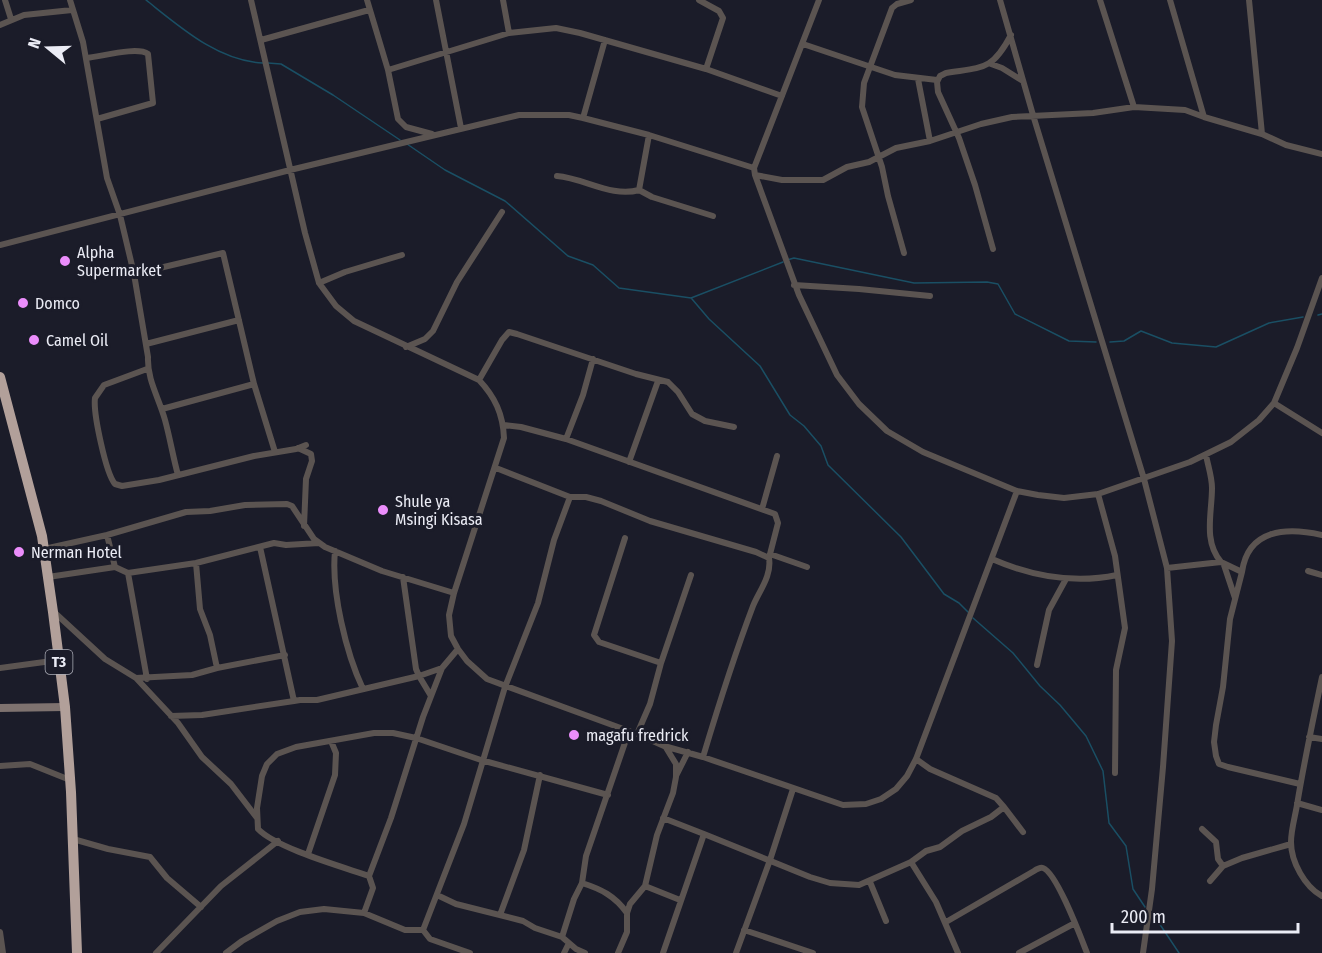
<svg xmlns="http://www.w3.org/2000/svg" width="1322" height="953" font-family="'Fira Sans Condensed',sans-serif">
<rect width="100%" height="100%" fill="#1b1c29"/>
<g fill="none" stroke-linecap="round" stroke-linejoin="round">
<!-- stream -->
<path stroke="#1a4f64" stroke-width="1.5" d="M146,0C180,27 218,61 263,63
M268,63L281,64L333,95L400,140
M407,144L445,170L505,201L568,256L593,265L619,288L691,298L783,262
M787,260L794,258L914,283L987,282L998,284L1015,314L1069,341L1096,342
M692,299L709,319L760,366L790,415L804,426L821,446L828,465L901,537L944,594L959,603L968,612
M1318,315L1322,314
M1110,342L1124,341L1141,331L1172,343L1216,347L1269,323L1303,317
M973,618L1013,653L1040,686L1060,705L1086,736L1103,771L1109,823L1126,846L1133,889L1145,907
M1155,917L1179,953"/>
<!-- street -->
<path stroke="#5b5451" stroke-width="6" d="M5,0L11,19
M70,0L83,42L107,178L120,215L134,274L148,357C147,380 159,398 165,420C170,438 173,457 178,475
M251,0L305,233L319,283L336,306L354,321L479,380C495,397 503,414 504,438L454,593L449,615L451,636L458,649L467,661L487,679L637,734L664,746L703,757L843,805L866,804L881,799L896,789L907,776L916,759L1017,491
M367,0L388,70L398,119L406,127L432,134
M436,0L461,128
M503,0L509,33
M699,0L719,11L723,18L706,69
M819,0L754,168L755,175L799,295L837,375L859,404L887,431L923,452L1017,491L1038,495L1064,498L1098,494L1190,462L1231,442L1259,420L1274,403L1297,348L1322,278
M1000,0L1033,115L1144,479L1167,568L1172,641L1163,767L1152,889L1143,953
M1100,0L1134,107
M1170,0L1204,117L1262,134L1286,145L1322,154
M1249,0L1262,134
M0,25L24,15L72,10
M261,40L369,10
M803,44L895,75L937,80
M86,58C100,57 137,46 148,54L153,103L97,119
M991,64L1002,68L1023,81
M388,70L509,33L556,28L580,33L706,69L782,96
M918,79L930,141
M583,118L605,40
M649,135L639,190L652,197L713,216
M755,175L782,180H823L847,167L869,162L896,148L930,141L981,124L1012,117L1093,113L1134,107L1185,110L1204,117
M557,176C584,178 612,198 639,190
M0,245L290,170L519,115H569L583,118L649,135L754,168
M993,249L975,185L959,138L938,92L937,82L940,76L946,73C983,67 992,71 1011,35
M904,253L888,196L882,167L862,107L864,83L892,8L897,4L911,0
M134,274L223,253L254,384L275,452
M319,283L345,272L402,255
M794,285L859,289L930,296
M146,344L239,320
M406,347L425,339L433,331L457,282L502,212
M147,369L104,385L95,398C93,413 106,474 115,484L122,486L159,480L254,456L296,449L306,445
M479,380L502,340L509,332L517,334L636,374L668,382L678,392L692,414L705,421L734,427
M1274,403L1322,433
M162,409L254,384
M504,425L521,427L566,439L775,514L778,523L769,558
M566,439L583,395L593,359
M298,448L311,454L312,461L306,479L304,526
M1206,455C1208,466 1212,477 1212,488C1212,513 1203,541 1221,562
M629,462L658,381
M496,468L570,497H586L601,501L650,521L756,552L769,558C772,576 759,591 753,606C734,656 718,707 703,757
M1098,494L1115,556L1125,628L1116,670L1115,773
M762,509L777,456
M107,535L115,567
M625,538L594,635L599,642L661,663
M260,547L294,701L300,700H317L419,676L442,668
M44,549L107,535L186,512L210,511L245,505L287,504L292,506L314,539L325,547L382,571L454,593
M335,551C331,591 346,653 363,689
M770,554L807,567
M992,559C1031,576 1074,584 1117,575
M196,563L200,609L210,635L217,668
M1224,565L1235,598
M1167,568L1221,562L1242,572L1230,619L1223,687L1216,725L1214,742L1216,756L1219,764L1228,767L1300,784
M1308,571L1322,575
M1242,572C1248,529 1286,527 1322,535
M128,573L147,679
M48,577L115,567L128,573L196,563L274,543L286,545L319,543
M403,577L416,669L419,676L431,696
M54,612L105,659L136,678L192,675L217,668L285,655
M1037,665L1049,610L1066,579
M0,668L59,660
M1322,677C1313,720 1304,762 1297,805C1295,817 1291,830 1291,842C1291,862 1305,887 1322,896
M136,678L178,723L202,757L231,784L257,818
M171,716L202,715L294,701
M637,734L650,704L661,663L691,575
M1309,737L1322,739
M0,766L30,764L70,780
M676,776L688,752
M1297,803L1322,810
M1004,807L1023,832
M663,818L704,834L663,953
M1202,829L1216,842L1218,859L1223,866
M704,834L810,877L830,883L859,885L911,862L926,851L940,847L962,831L991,817L1004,807L996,798L930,769L916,759
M73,839L108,849L150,857L167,878L201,907
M308,854L335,775L336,753L331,741
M911,862L936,902L958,953
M369,876C343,867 276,848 258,829L257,808L262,776L267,764L277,754L296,747L374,733H393L416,738L481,760L608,795
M1210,881L1223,866L1242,858L1291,844
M870,882L886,921
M582,883C601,889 615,896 627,913
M645,886L680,900
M437,895L456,904L523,921L535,928L562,937L576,949L585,953
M364,913L373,888L369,876L391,818L423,717L442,668L458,649
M500,915L524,850L540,775
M946,922L1034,871C1037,869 1040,867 1043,868C1057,873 1081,938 1087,953
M423,930L464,824L505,687L538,603L554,540L570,497
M744,930L813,953
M0,932L3,953
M562,937L574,899L582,883L586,856L629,731
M156,953L221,886L278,841
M226,953L242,941L277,921L300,912L324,909L364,913L405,930H423L430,939L470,953
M564,953L569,943
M618,953L627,932V913L630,904L645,886L657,835L673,793L676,777V764L665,746
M736,953L770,860L793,789
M1019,953L1075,923"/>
<!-- secondary -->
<path stroke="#7e726f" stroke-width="8" d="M0,708L65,707"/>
<!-- highway -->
<path stroke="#b2a09a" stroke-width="10" d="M0,377L42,536L53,612L65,707L71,792L77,953"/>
</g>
<!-- markers -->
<g fill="#eb8dfb" stroke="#1b1c29" stroke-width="2">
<circle cx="65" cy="261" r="6"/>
<circle cx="23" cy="303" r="6"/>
<circle cx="34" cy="340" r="6"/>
<circle cx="383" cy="510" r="6"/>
<circle cx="19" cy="552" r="6"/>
<circle cx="574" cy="735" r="6"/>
</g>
<g text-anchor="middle" stroke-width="6" stroke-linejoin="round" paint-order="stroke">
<!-- shield labels -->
<rect fill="#1b1c29" stroke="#adaeb8" stroke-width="1.5" x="45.5" y="650" width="27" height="24" rx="4.5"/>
<g font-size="15" font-weight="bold" fill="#ebecf5">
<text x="59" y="667">T3</text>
</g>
<!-- poi labels -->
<g font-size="16" fill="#ebecf5" stroke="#1b1c29" text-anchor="start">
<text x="77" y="258">Alpha<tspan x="77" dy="18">Supermarket</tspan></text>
<text x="35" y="309">Domco</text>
<text x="46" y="346">Camel Oil</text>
<text x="395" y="507">Shule ya<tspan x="395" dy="18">Msingi Kisasa</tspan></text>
<text x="31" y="558">Nerman Hotel</text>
<text x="586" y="741">magafu fredrick</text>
</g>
</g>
<!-- north arrow -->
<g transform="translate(48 48) rotate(289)" stroke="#1b1c29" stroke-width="4.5" paint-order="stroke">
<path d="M0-4.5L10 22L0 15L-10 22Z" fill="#ebecf5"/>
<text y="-9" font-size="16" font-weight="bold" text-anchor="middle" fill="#ebecf5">N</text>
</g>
<!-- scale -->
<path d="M1112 923v9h186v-9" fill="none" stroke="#ebecf5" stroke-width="3"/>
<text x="1121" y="923" font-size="18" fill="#ebecf5" stroke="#1b1c29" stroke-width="4.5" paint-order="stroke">200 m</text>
</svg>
